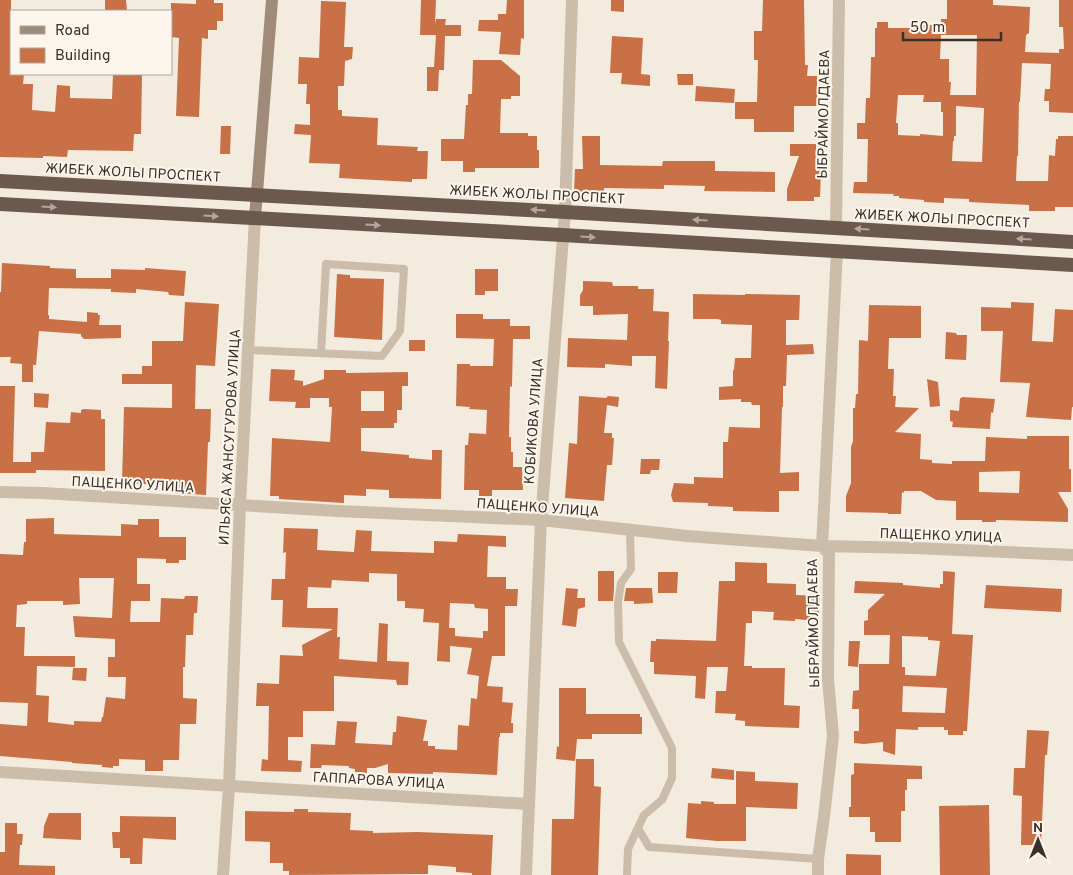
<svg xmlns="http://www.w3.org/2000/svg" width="1073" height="875" font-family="Overpass,sans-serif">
<rect width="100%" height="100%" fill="#f3ebde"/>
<!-- building -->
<path fill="#c97047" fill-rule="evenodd" d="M0,0H11V74H24L23,84H33L32,110L55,112L57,85L70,86V98L112,99L113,74H142L141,134H134L133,151L68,150L67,157L43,156V158L0,157Z
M105,0H126L127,11H105Z
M196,0H214V3H223V21H217V30H208V39L202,38L199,117L176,116L179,38L171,37V3L196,4Z
M421,0H436L435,24L436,19H446L445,25H461V36H445L444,70H439L438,91H427V67H434L436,35H420Z
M507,0H524V39L521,38L520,55L499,54L501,32L478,31L479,20H498V14H506Z
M611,0H624V12L611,11Z
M763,0H804L805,65H808L807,76H817V106H794V132H754V119H735V102H757L758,60H754V31H762Z
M947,0H993V5L1030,7L1029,33L1026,35L1025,52L1059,53V49H1064L1063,27H1059V0H1073V113L1049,112V101H1044L1045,89H1050L1051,64L1022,63L1020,102H1019L1018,156H1017L1016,181H1048L1049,155L1055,156L1056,139H1058V136H1073V207H1055V211H1029V205L969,202V199L944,198V203L924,202V200L899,198V196H893L894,194L853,193L854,182H867L868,139H857V123H865L866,98H870L871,57H875V28H877V22H888V28H923V25H941V19H947ZM941,35H977L976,95H950L951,82H949V59H940ZM898,95H924L923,102H941V112H943V136L920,134V136L898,135V123H896ZM956,106L984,108L982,162L952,161L953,141H954V136H956Z
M321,1L346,2L344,47H353L352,59L345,61L344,86H338V110H342V116L378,118L377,145L418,147L417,151H428L427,179H412V182L339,178L340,164L309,163L311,135L294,134L295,124L310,125V104H306L307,84H298L299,57L319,58Z
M612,36L643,38L641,74L650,75V86L621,84L622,73H610Z
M473,60H501L520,76V96H511V99H501L500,133H528V136H537V150H539V168H475V172H463V161H441V139H464L466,105H468V94H472Z
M677,74H693V85H678Z
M696,86L735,89L734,103L695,101Z
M221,126H231L230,154H220Z
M582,136H600V165L662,166L663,161H715V171L775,172V192L704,191L705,186L664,185V189L604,188V192H574L575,169H583Z
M790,144H816V171H821L820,197H814V201H787V189L799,156H790Z
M2,263L50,266V268L76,269V278H111V269L145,270V268L186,271L184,296L169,295L168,292L136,289V293L111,292V289L49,288L48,315H49V319L87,322V312L98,313V315H100L99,325H121V338L84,339L81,336V334L39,331L36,365H33V382H22V364L10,363L11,357H0V292H1Z
M475,269H498V291H485V295H475Z
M337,274L350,275V278L384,279L382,340L334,337Z
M583,281L612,282L613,286H638V289H654L653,311L669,312L668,341H669L667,389L655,388L656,356H632V366L605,364V368L567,367L568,338L627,340L628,314L593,315V306H580V295L583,290Z
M693,294L745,295V294L800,295L799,320H786V345L813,344L814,354L787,355L786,386H783V407H782L780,473L799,472V491H779V512L733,511V507L708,506V503L673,502L671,495L674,483L694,484V477L723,478V442H728L729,427L760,428V405H752L751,402H741V399L719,400V387L733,386V371L734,369L735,358H751L752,325L721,324V320L717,319H693Z
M185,302L219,304L215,366L196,365L195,409H211L210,442H208L206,495L176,493V488H162V485L122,483L124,407L172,408V384H122V374H142V366H152V341H183Z
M1011,302L1034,303L1032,341L1053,342L1055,309L1073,310V407H1072L1071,420L1026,417L1030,383L1000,382L1003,331H981V307L1011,308Z
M869,305L921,306V338H889L888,369H894L893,396H896L895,407L919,408L895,432L921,434L920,459L932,460V463L952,464V461H985L986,437L1027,439V436H1069V469H1071V492H1058L1068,509V522L996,520V522H982V520H956V501L936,500L921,491H904V493L902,492L901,514H888V513L846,512V496L851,483V447L853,441V408H855L856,394H858L859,340L868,341ZM1020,471L1019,493L979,492V472Z
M456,314H483V319H510V326H530V339H513L512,387L510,386L509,437H511V452H513V467H522L523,490H492V496H479V490H464L465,445H468L469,433L486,434L487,410L469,409L470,407L456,406L457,364H470V366H493L494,339L456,338Z
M946,332L956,333L957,335H967L966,360L945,359Z
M409,340H425V351H409Z
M271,369L295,370L294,380L303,381V386L324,379V370H346V373L408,372V386H402V410H397V423H394V428H361V451L409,455V458L432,460V450H442L441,499L389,498V490L366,489V496L344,495V503L279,499V496H270L272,438L330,442L332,407H329V398H310V408H295L296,402L269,401ZM361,391H384V411H361Z
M927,379L938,382L940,406L930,407Z
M0,386H15L13,462H31V452H44L46,422L70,423L71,412L81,413V410L84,409L101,410V419H105V471L36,470V473H0Z
M34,393L49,394L48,408L34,407Z
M579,396L606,398L608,396L619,397L618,407L607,405L604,433H612V438H614L612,465H607L604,501L565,498L569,443L577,444Z
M962,397L995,399L993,413L991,412L990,429L952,427L953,422L950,421V410L959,411L960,398H962Z
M641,459H660L659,470H651L650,474H640Z
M54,518V534L121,536V524L138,525V519H159V537H186V560H179V563H166V559L137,558V584H150V601H131L130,622H160L161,598L184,599L185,596H198L197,613H194L193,635H186L185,667H183V698L197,699L196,724H180L179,760H163V771H145V760L119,759V766H113V768L102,767V765L72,763V762L0,756V724L27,726L28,703L0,702V554L23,555L24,542H26V519ZM79,578H114L112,618L73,616L75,637L115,639V657H108V677H126L125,699L106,697L103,717H102L101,722L74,721V725L48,722L49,696L36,695L37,666L75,667V656H24L25,627H16L17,605L27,604V601H63V605L80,604Z
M284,528L318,529L317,550L354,552L356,530L372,531L371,551L434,553V541L457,542L458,534L506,536V547L488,546L487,577H506V589H518L517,606H505V656H492L487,686L503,687L502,702L513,703L511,723H513V733H500V737H499L497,775L433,772V774L388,773V764L375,768H367V773L355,772V769L349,768V766L322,765L321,768H310L311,744L335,745L337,721L357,722L355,743L392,745L393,732H396L397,716L427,720L423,741H428V746H435V749L457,750L458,725L469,726L471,698L477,699L479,676L467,674L472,648L450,646V662L437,661L439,623L423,622L424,609L405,608V601H397V574L369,573V582L332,580L331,588L308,587L307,608H338L337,637H340L339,659L377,662L379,623L388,624L387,661L409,662L408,685H397L396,680L334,676V711H303V737H288V760L302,761L301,772L261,771L262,759L268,760L269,706H256L257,683L279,684L280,655L303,656L302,645L333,629L282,627L283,600H271L272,579H285L286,552L283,553ZM450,603L474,604L475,608L488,609V631H483V638L455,636V628H449Z
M735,562L767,563V583L796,584V595L820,596L818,621L795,619V621L773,620L774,612L752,611V623H746L744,666H752V668H785L784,705L800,706L799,728L745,726V721L735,720L736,714L715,713L716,691H726L728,667H707L705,699L695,698L696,676L654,674V662H650L651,641H656V639L716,641L719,581H735Z
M598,571H614V589L613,601H598Z
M943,571L955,572L952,634L973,635L967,731H963V735H948V730H944V727H918V730L896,729L895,755L883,751V742L864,744L854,743V731H859V709H852L853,691L859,690V664H889L890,635H864V621L868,620V610L885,594L854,593L855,581L903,583V585L940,588V584H943ZM902,636L928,637V640L940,641L936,676L905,675V667H902ZM903,686L947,688L945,713L902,712Z
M658,572H678L677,593H658Z
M986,585L1062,589L1061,612L984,608Z
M566,588L578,589L577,598H585V607L578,609L576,627L562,625Z
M626,588H652L653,603L634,604V601H624Z
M849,641H860L858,667L848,666Z
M73,668H87L86,681L72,680Z
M559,688H586V714H640V717H642V734H592V739H577L575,761L556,759L557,746L559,747Z
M1027,730L1049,731L1047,755H1045L1041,845H1021L1022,796L1013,795L1014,768H1025Z
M576,759H594V786L601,787L598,875H551L552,819H574Z
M854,763L922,766V779H907V790H905V811H901V842H875V832H870V817H849V807H851V775L854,774Z
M712,768L734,770V780L711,778Z
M736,771L755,772V781L798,783L797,809L746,807V841H717L686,838L688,803L701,804V801L714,802V804H736Z
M989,805L990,875H940L939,806Z
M294,809H308V812L351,813L350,830L373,831V833L418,832L493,835L491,875H472V873L456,872V867L428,865V874L289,875V871H283V863H270V842L245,841V811L294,812Z
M49,813H81V840L43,838L44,826Z
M120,816L176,817V840L143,838L142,864H130V858H120V848H113L112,832H120Z
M5,823H17V834H23L22,845H20L19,865L55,866V875H0V852H5Z
M846,854L881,855V875H846Z"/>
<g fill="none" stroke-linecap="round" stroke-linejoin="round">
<!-- service -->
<path stroke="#ccbcaa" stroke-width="8" d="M249,350L382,356L400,331L404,269L326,264L321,353
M638,828L649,847L818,859
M627,875L628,849L644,815L662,800L672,778V748L619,642L618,603L621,583L631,569L630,530"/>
<!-- minor -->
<path stroke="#ccbcaa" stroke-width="12" d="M836,228L839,0
M0,492L43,493L338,511L541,520L687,536L822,546L914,548L1073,555
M0,772L528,804
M526,875L541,520L565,212L572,0
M818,875V859L824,817L833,736L828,679L829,554L822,546L837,251"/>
<!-- tertiary -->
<path stroke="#ccbcaa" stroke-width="12" d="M223,875L229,786L240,505L255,218"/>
<!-- secondary -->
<path stroke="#a08b7b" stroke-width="12" d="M255,218L272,0"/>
<!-- trunk -->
<path stroke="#6b594d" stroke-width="14" d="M0,181L565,212L1073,242
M0,204L562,235L1073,265"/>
</g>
<!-- one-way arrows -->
<defs><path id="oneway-solid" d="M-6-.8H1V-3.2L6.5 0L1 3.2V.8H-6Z" transform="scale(1.25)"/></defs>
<g fill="#b3a79c">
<use href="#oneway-solid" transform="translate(49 207) rotate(3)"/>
<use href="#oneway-solid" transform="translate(538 210) rotate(-177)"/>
<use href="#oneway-solid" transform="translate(211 216) rotate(3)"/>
<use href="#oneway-solid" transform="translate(700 220) rotate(-177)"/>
<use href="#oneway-solid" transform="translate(373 225) rotate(3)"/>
<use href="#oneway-solid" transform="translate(862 229) rotate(-177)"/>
<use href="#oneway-solid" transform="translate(588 237) rotate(3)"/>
<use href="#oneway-solid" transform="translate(1024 239) rotate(-177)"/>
</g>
<g text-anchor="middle" stroke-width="4" stroke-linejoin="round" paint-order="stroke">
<!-- street labels -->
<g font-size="14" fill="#39302a" stroke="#fbf5eb">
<text transform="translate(823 114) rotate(-89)" y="5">ЫБРАЙМОЛДАЕВА</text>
<text transform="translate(133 172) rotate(3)" y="5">ЖИБЕК ЖОЛЫ ПРОСПЕКТ</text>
<text transform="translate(537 194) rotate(3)" y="5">ЖИБЕК ЖОЛЫ ПРОСПЕКТ</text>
<text transform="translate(942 218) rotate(3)" y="5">ЖИБЕК ЖОЛЫ ПРОСПЕКТ</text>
<text transform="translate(533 421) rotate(-86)" y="5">КОБИКОВА УЛИЦА</text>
<text transform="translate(229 437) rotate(-87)" y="5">ИЛЬЯСА ЖАНСУГУРОВА УЛИЦА</text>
<text transform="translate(133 484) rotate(3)" y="5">ПАЩЕНКО УЛИЦА</text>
<text transform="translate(538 507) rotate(4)" y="5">ПАЩЕНКО УЛИЦА</text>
<text transform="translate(941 535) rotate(2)" y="5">ПАЩЕНКО УЛИЦА</text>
<text transform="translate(813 623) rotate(-91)" y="5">ЫБРАЙМОЛДАЕВА</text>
<text transform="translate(379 780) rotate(3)" y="5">ГАППАРОВА УЛИЦА</text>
</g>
</g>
<!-- legend -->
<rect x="10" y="10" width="162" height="65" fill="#fbf5eb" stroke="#ada69e"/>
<rect x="20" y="26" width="25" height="8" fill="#a08b7b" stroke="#ada69e"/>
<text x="55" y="35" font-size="15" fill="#39302a">Road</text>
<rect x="20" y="48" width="25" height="15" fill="#c97047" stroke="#ada69e"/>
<text x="55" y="60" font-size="15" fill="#39302a">Building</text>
<!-- north arrow -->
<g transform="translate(1038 840)" stroke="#fbf5eb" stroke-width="4" paint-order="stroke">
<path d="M0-4L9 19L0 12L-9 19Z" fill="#39302a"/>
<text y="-8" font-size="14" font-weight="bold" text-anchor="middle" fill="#39302a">N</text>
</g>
<!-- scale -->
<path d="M903 32v8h98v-8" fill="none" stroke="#39302a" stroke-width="2.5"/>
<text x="910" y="32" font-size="15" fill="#39302a" stroke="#fbf5eb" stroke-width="4" paint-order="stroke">50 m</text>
</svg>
